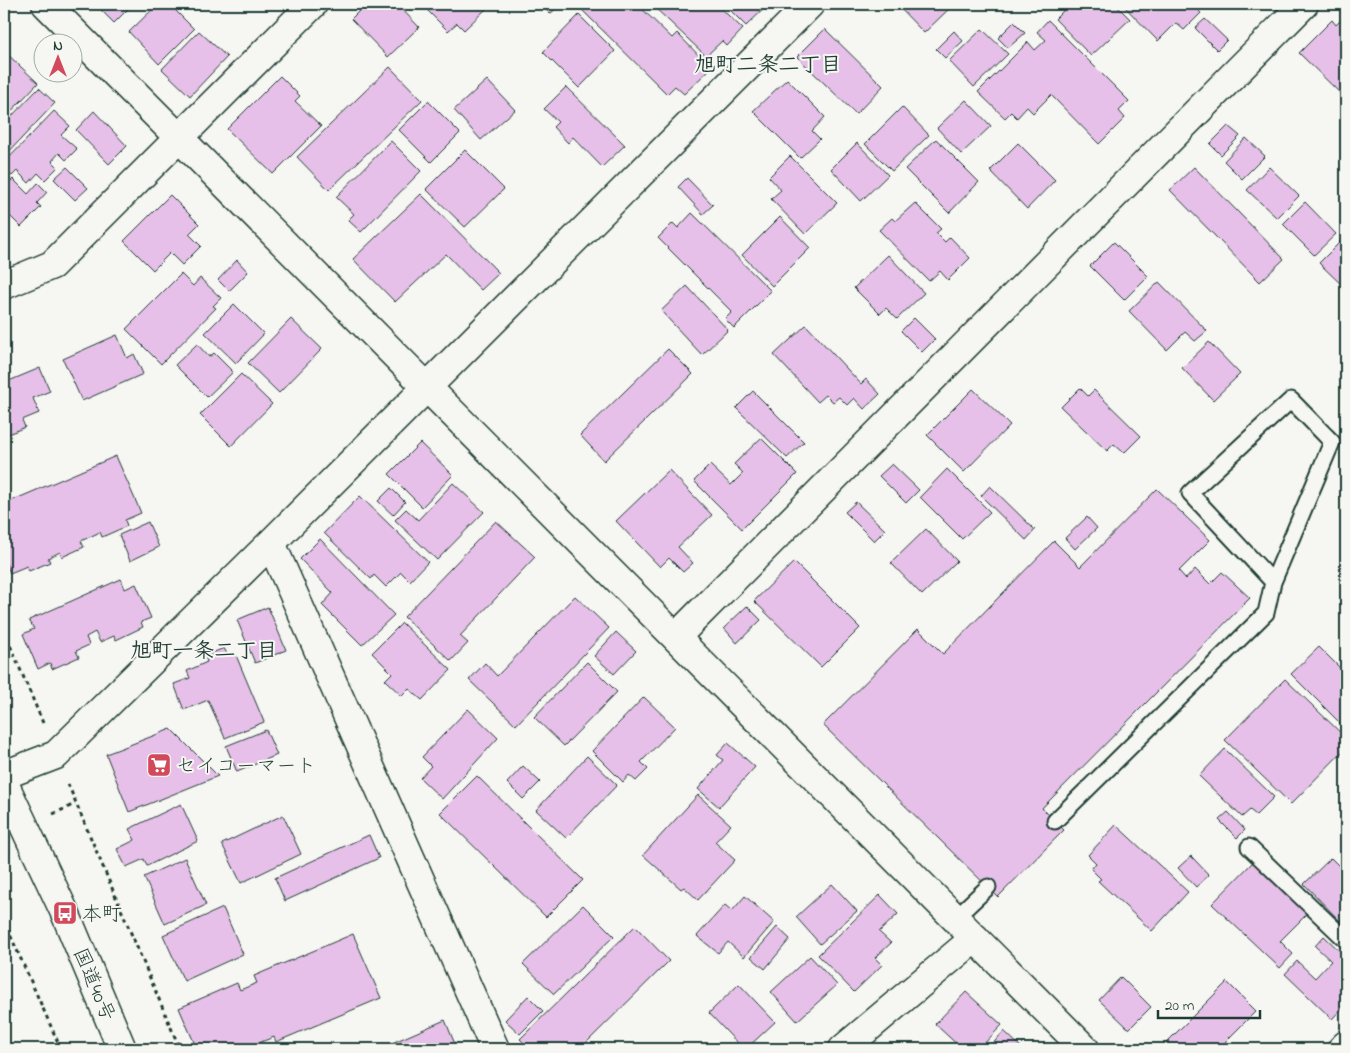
<svg xmlns="http://www.w3.org/2000/svg" width="1350" height="1053" font-family="'Indie Flower','Klee One',sans-serif">
<rect width="100%" height="100%" fill="#f6f6f2"/>
<filter id="ink" filterUnits="userSpaceOnUse"><feTurbulence type="fractalNoise" baseFrequency=".02" numOctaves="2"/><feDisplacementMap in="SourceGraphic" scale="10" xChannelSelector="R" yChannelSelector="G"/><feConvolveMatrix kernelMatrix="1 2 1 2 8 2 1 2 1" color-interpolation-filters="sRGB"/></filter>
<g filter="url(#ink)">
<!-- building -->
<path fill="#e7c0e9" stroke="#1f3d34" d="M101,4H133L114,23L99,8Z
M158,4H169L194,29L159,64L129,32Z
M360,4H397L419,27L388,57L351,19L363,7Z
M421,4H481L486,9L464,30L457,23L448,31Z
M540,4H561L550,14Z
M576,4H637L672,38L677,33L711,68L684,94L675,86L667,94Z
M651,4H716L743,29L727,46L722,41L706,56Z
M724,4H769L746,26Z
M896,4H954L924,33Z
M1070,4H1115L1130,19L1091,56L1055,19Z
M1122,4H1192L1201,13L1184,30L1176,23L1158,41Z
M579,15L615,51L579,88L543,52Z
M1345,16L1346,18V99L1299,53L1332,20L1336,25Z
M1205,19L1227,40L1217,50L1195,28Z
M1048,20L1129,101L1119,111L1125,118L1099,144L1051,95L1033,113L1027,107L1017,118L1011,112L1005,118L978,92L1028,42L1035,50L1046,40L1037,32Z
M1014,22L1025,33L1008,48L998,38Z
M825,29L883,86L856,114L797,57Z
M982,29L1008,54L974,87L949,61Z
M199,31L227,57L190,96L162,69Z
M954,31L963,41L945,58L936,49Z
M4,51L38,83L4,119Z
M390,67L422,100L329,190L297,157Z
M280,76L300,96L295,101L321,126L273,174L227,129Z
M787,79L825,117L812,131L820,139L800,158L753,111Z
M487,80L515,110L481,140L454,110Z
M566,87L625,145L602,167L573,137L568,143L553,127L558,122L544,109Z
M39,88L55,103L4,157V124Z
M966,100L991,126L961,154L937,128Z
M428,101L460,133L431,162L399,130Z
M902,107L929,135L892,171L865,144Z
M54,111L70,126L61,135L77,149L66,160L59,153L52,161L58,167L45,180L38,173L29,183L17,171L12,176L4,168V163Z
M94,111L127,146L109,164L76,130Z
M1228,126L1240,136L1221,155L1210,144Z
M1246,138L1265,156L1242,179L1224,161Z
M936,139L979,182L949,213L905,169Z
M391,141L421,171L361,232L348,220L354,214L336,197Z
M857,143L888,175L861,201L831,169Z
M1018,143L1055,180L1027,209L990,171Z
M465,150L504,189L465,227L426,189Z
M790,156L837,203L805,234L771,199L781,190L769,177Z
M67,167L88,188L75,200L54,179Z
M1194,167L1284,259L1260,282L1170,190Z
M1269,167L1299,196L1277,218L1247,190Z
M687,178L713,205L703,214L678,187Z
M13,179L28,194L38,183L47,192L37,203L41,207L21,227L4,210V188Z
M421,194L499,273L481,290L446,254L395,302L353,259Z
M170,195L199,224L189,234L201,246L182,265L170,253L153,270L124,241Z
M1305,202L1336,234L1314,255L1283,224Z
M915,203L941,229L936,233L945,242L950,237L970,258L948,280L940,271L929,281L879,230L892,218L895,221Z
M692,213L771,291L734,328L725,319L732,312L658,238L673,223L678,228Z
M780,217L810,248L772,286L742,255Z
M1344,238L1346,241V289L1319,263Z
M1114,242L1148,276L1124,300L1090,266Z
M888,255L924,293L897,319L886,308L880,314L854,288Z
M237,260L248,272L229,291L218,280Z
M181,274L193,286L200,278L221,298L213,306L216,308L161,364L126,329Z
M1159,282L1207,331L1195,341L1185,332L1167,350L1129,311Z
M687,286L728,330L702,355L661,311Z
M234,304L264,334L236,363L205,333Z
M914,318L935,339L922,352L901,331Z
M291,319L322,349L279,393L248,363Z
M806,325L861,384L866,379L880,394L864,409L854,398L847,405L839,397L833,402L826,395L818,402L774,355Z
M117,335L127,358L134,354L143,374L82,401L63,359Z
M1209,342L1240,374L1213,400L1182,368Z
M197,344L209,357L214,353L233,372L207,397L175,365Z
M668,349L693,374L604,461L580,435Z
M40,368L50,391L33,398L39,413L22,420L25,427L4,436V383Z
M241,374L272,404L231,446L200,415Z
M1080,388L1088,396L1094,390L1141,436L1124,453L1114,444L1107,451L1061,407Z
M973,389L1010,425L964,472L927,435Z
M753,391L804,442L787,458L736,408Z
M761,438L797,474L742,529L694,481L710,465L731,485L743,473L734,464Z
M420,443L453,475L422,507L389,474Z
M116,456L141,513L125,520L127,526L102,537L100,532L81,541L84,547L62,557L60,552L48,558L50,562L29,571L27,566L10,573L4,559V504Z
M892,464L919,490L906,503L879,476Z
M947,469L990,512L962,539L920,497Z
M669,470L712,515L678,547L693,563L683,572L669,558L660,567L616,521Z
M453,483L484,512L437,560L395,520L406,509L418,520Z
M990,486L1035,530L1026,540L981,496Z
M391,488L405,502L393,515L378,501Z
M1157,489L1210,540L1179,571L1186,579L1195,569L1210,584L1222,572L1250,598L1042,808L1064,830L998,897L823,725L918,629L943,654L1054,541L1080,567Z
M360,496L428,562L410,581L401,572L386,587L374,575L371,579L324,533Z
M856,502L885,530L874,541L845,512Z
M1087,517L1097,528L1075,549L1065,538Z
M496,521L535,557L460,636L468,643L451,661L404,617Z
M148,522L159,547L130,561L119,535Z
M926,529L957,561L922,595L891,563Z
M320,539L394,615L362,645L322,605L333,593L300,559Z
M794,562L860,628L821,667L754,601Z
M121,579L125,589L136,584L151,618L141,622L143,627L116,640L114,636L100,642L95,632L86,637L89,645L76,651L79,657L52,669L50,663L38,669L23,634L34,629L29,620Z
M575,596L609,628L516,725L469,680L485,663L497,676Z
M747,606L761,620L737,643L724,628Z
M268,607L286,650L255,663L237,620Z
M402,623L451,670L422,700L409,689L402,696L385,680L392,673L372,653Z
M616,632L636,651L614,674L594,656Z
M1319,647L1346,674V729L1291,674Z
M224,648L228,656L235,653L264,722L225,738L208,700L184,710L174,684L190,678L187,671L207,662L205,656Z
M587,662L617,692L564,746L534,717Z
M1285,679L1346,738V748L1291,804L1225,740Z
M644,697L675,727L641,762L648,769L636,781L629,775L623,782L592,751Z
M468,709L498,738L442,799L420,778L431,766L422,757Z
M171,729L218,776L129,812L106,754Z
M266,730L277,755L237,772L226,746Z
M728,743L755,767L719,807L698,789L723,760L717,755Z
M1225,749L1274,797L1256,815L1250,810L1242,817L1199,776Z
M587,756L617,785L566,838L536,810Z
M523,766L540,782L523,799L507,783Z
M477,776L583,880L546,917L440,813Z
M698,795L731,825L715,842L735,860L698,900L684,887L681,889L643,855Z
M181,804L198,841L147,866L144,859L126,867L117,849L135,840L129,829Z
M1228,812L1245,830L1237,838L1219,820Z
M283,815L301,854L241,883L222,844Z
M1116,825L1188,892L1152,931L1098,881L1101,879L1091,869L1096,863L1088,855Z
M369,835L379,858L285,901L275,878Z
M1191,856L1209,875L1196,887L1178,868Z
M185,858L206,905L165,924L144,877Z
M1331,858L1346,873V915L1340,921L1304,884Z
M1253,862L1307,914L1280,941L1293,954L1280,968L1212,904Z
M832,884L857,911L820,944L796,917Z
M880,895L898,914L879,932L891,943L875,958L882,965L854,992L818,955Z
M745,896L774,922L744,957L728,942L718,953L697,936L725,905L732,911Z
M583,905L614,936L554,994L523,964Z
M223,908L243,954L184,981L163,935Z
M635,926L669,961L580,1049H530L520,1039Z
M777,927L790,939L765,969L751,957Z
M353,934L381,998L276,1042L274,1037L253,1045L255,1049H197L179,1008L237,983L240,990L257,983L254,976Z
M1324,936L1346,957V1004L1332,1019L1285,974L1297,961L1315,978L1331,961L1315,946Z
M810,956L837,985L797,1021L771,992Z
M1121,977L1151,1007L1129,1029L1099,1000Z
M1227,982L1256,1011L1218,1049H1160Z
M739,984L775,1022L746,1049H743L709,1013Z
M966,992L1002,1025L979,1049H962L935,1024Z
M528,996L543,1011L520,1034L505,1020Z
M445,1020L457,1049H378Z
M1004,1031L1023,1049H988Z"/>
<g fill="none" stroke-linecap="round" stroke-linejoin="round">
<defs>
<path id="lane" d="M1291,400L1332,442L1273,582L1190,493Z
M1055,821L1266,613L1273,582
M1249,847L1346,940
M955,918L988,887"/>
<path id="street" d="M46,4L1085,1049
M4,285L52,265L313,4
M271,543L495,1049
M676,637L1304,4
M4,775L56,755L271,543L810,4
M843,1049L975,938
M1342,1049L1346,1045"/>
<path id="highway" d="M4,783L65,913L122,1049"/>
</defs>
<!-- lane casing -->
<use href="#lane" stroke="#1f3d34" stroke-width="19"/>
<!-- street casing -->
<use href="#street" stroke="#1f3d34" stroke-width="31"/>
<!-- highway casing -->
<use href="#highway" stroke="#1f3d34" stroke-width="31"/>
<!-- path -->
<path stroke="#1f3d34" stroke-width="3" stroke-dasharray="4 4" stroke-linecap="butt" d="M4,631L43,723
M68,784L180,1049
M53,814L75,804
M4,921L61,1049"/>
<!-- lane -->
<use href="#lane" stroke="#f6f6f2" stroke-width="15"/>
<!-- street -->
<use href="#street" stroke="#f6f6f2" stroke-width="28"/>
<!-- highway -->
<use href="#highway" stroke="#f6f6f2" stroke-width="28"/>
</g>
</g>
<!-- icons -->
<defs>
<symbol id="supermarket-square" viewBox="-11 -11 22 22"><rect x="-9" y="-9" width="18" height="18" rx="4" fill="#d1495b" stroke="#f6f6f2"/><path d="M-6-5.5h2.5l.6 2H6L4.5 2H-2.5L-4.4-4H-6ZM-1.5 3.2a1.3 1.3 0 1 0 .1 0ZM3 3.2a1.3 1.3 0 1 0 .1 0Z" fill="#fff"/></symbol>
<symbol id="bus-square" viewBox="-11 -11 22 22"><rect x="-9" y="-9" width="18" height="18" rx="4" fill="#d1495b" stroke="#f6f6f2"/><path d="M-5-6H5V4H4V6H2V4H-2V6H-4V4H-5ZM-3.5-4V0h7V-4ZM-3.5 1.2v1.5H-2V1.2ZM2 1.2v1.5H3.5V1.2Z" fill="#fff"/></symbol>
</defs>
<g fill-rule="evenodd">
<use href="#supermarket-square" x="145" y="751" width="28" height="28"/>
<use href="#bus-square" x="51" y="899" width="28" height="28"/>
</g>
<g text-anchor="middle" stroke-width="4" stroke-linejoin="round" paint-order="stroke">
<!-- poi labels -->
<g font-size="20" fill="#1f3d34" stroke="#f6f6f2" text-anchor="start">
<text x="176" y="772">セイコーマート</text>
<text x="82" y="920">本町</text>
</g>
<!-- street labels -->
<g font-size="20" fill="#1f3d34" stroke="#f6f6f2">
<text transform="translate(95 984) rotate(67)" y="7">国道40号</text>
</g>
<!-- neighbourhood labels -->
<g font-size="21" font-weight="bold" fill="#1f3d34" stroke="#f6f6f2">
<text x="768" y="71">旭町二条二丁目</text>
<text x="204" y="657">旭町一条二丁目</text>
</g>
</g>
<!-- margin -->
<rect width="1350" height="1053" fill="none" stroke="#f6f6f2" stroke-width="20"/>
<rect x="10" y="10" width="1330" height="1033" fill="none" stroke="#1f3d34" stroke-width="2" filter="url(#ink)"/>
<!-- north arrow -->
<g transform="translate(58 58)"><circle r="24" fill="#f6f6f2" stroke="#a0aca6"/>
<path d="M0-4L9 19L0 12L-9 19Z" fill="#d1495b"/>
<text y="-8" font-size="14" font-weight="bold" text-anchor="middle" fill="#1f3d34">N</text>
</g>
<!-- scale -->
<path d="M1158 1010v8h102v-8" fill="none" stroke="#1f3d34" stroke-width="2.5"/>
<text x="1165" y="1010" font-size="15" fill="#1f3d34" stroke="#f6f6f2" stroke-width="4" paint-order="stroke">20 m</text>
</svg>
